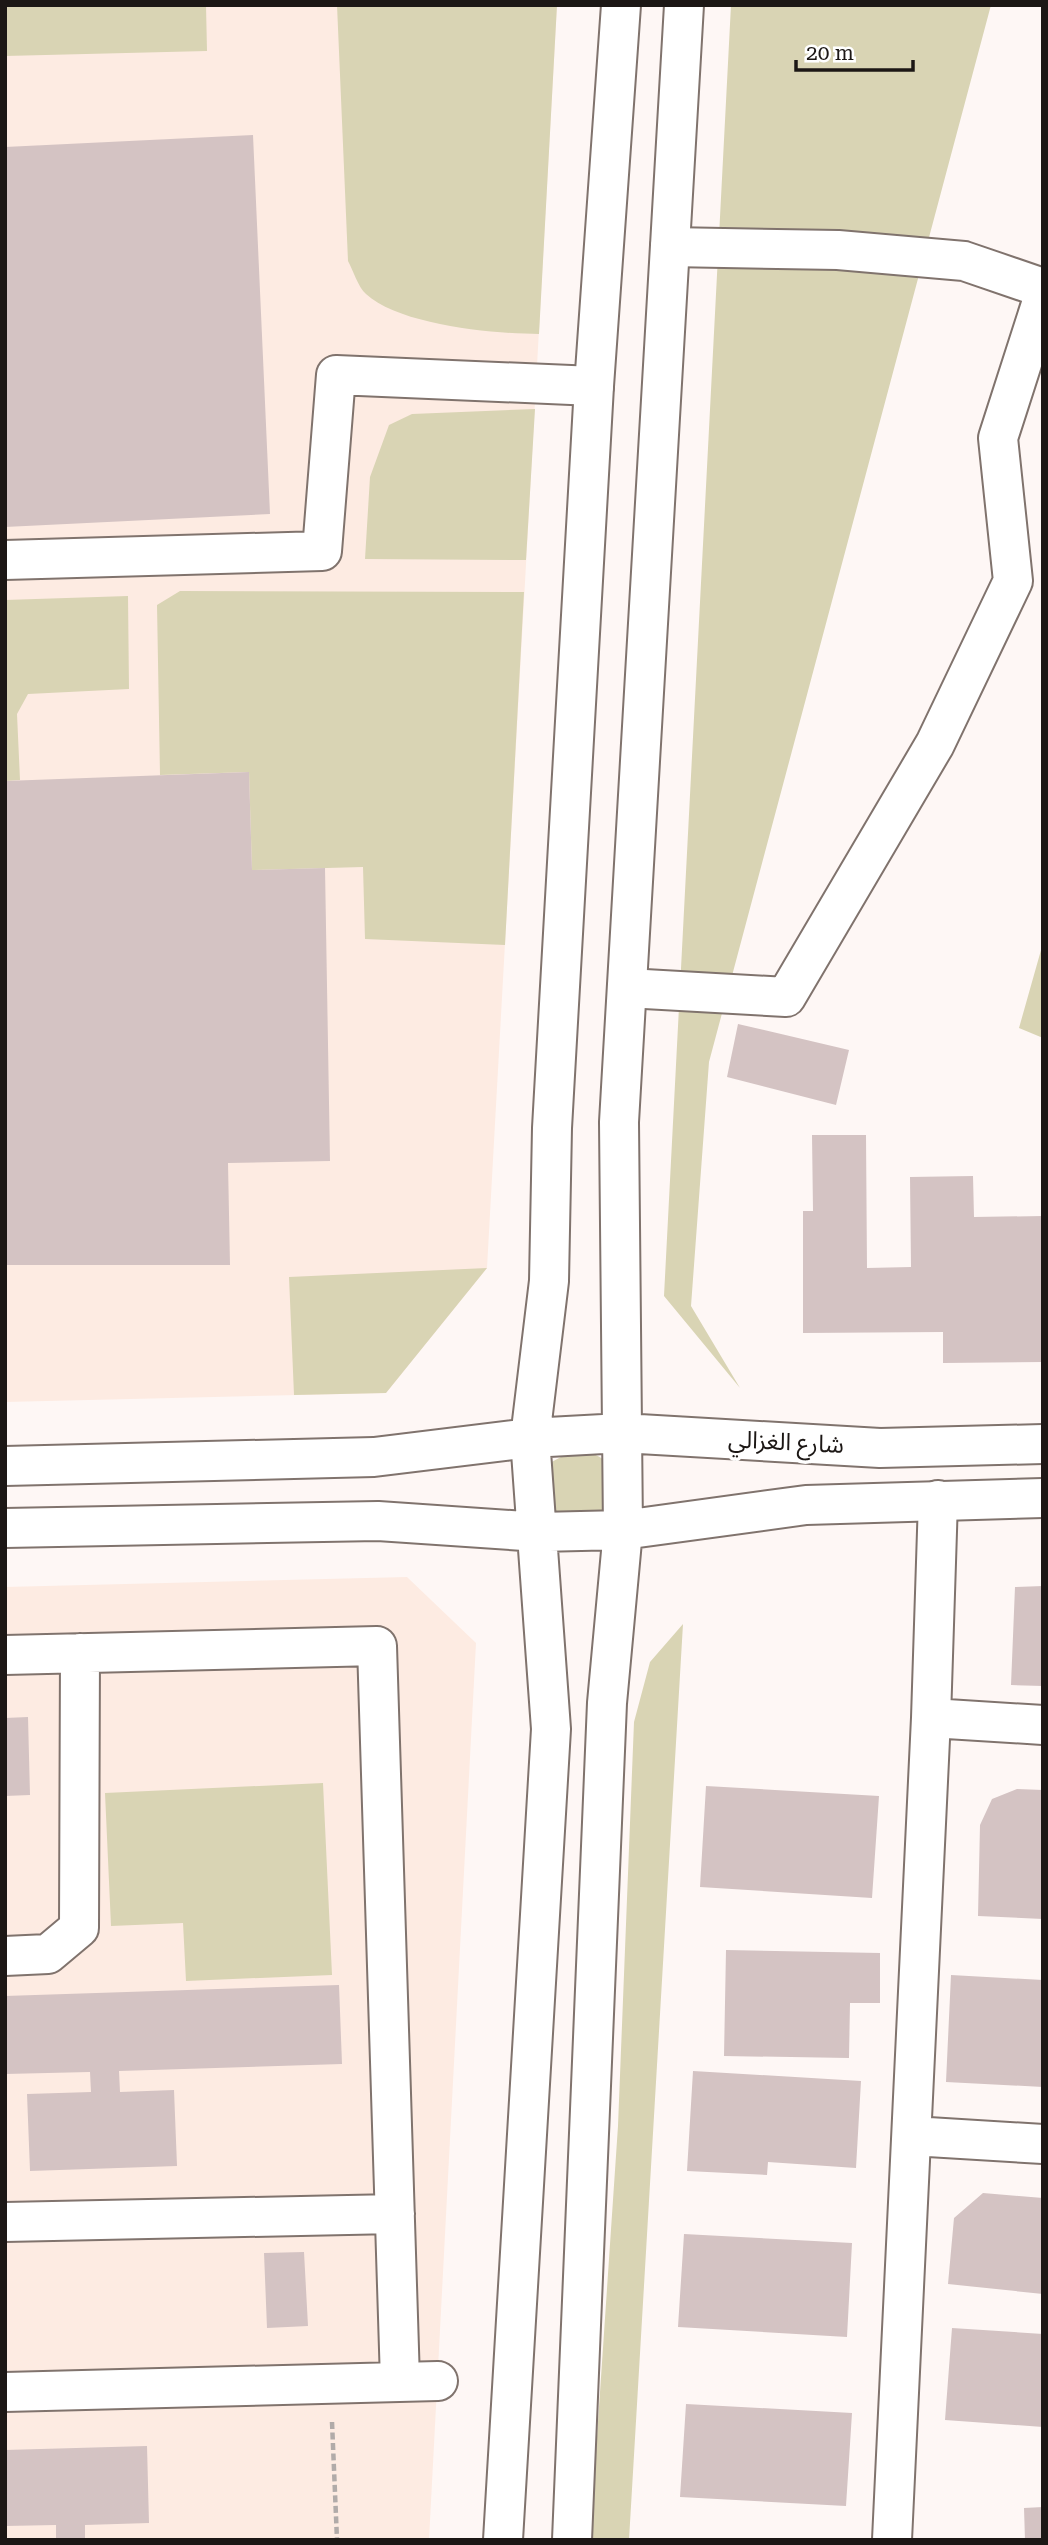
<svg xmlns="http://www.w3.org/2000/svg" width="1048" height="2545" font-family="'Roboto Serif','Noto Sans Arabic',serif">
<rect width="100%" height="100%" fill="#fef7f5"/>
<!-- built -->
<path fill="#fdebe2" d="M5,5H557L487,1268L386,1393L5,1402Z
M407,1577L476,1643L429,2540H5V1587Z"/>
<!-- green -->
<path fill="#d9d4b4" d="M5,5H206L207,51L5,56Z
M337,5H557L539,334C495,334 399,325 366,294C358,287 353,270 348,261Z
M731,5H991L709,1062L691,1306L740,1388L664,1296Z
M535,409L526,560L365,559L370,477L389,425L412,414Z
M180,591L524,592L505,945L365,939L363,867L252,870L249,772L160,775L157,605Z
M128,596L129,689L28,694L17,714L20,780L5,781V600Z
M1043,943V1038L1019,1028Z
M487,1268L386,1393L294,1395L289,1277Z
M572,1451C612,1452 612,1469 621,1503L564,1536L540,1476L548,1464Z
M683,1624L629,2540H590L618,2126L634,1722L650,1662Z
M323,1783L332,1975L186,1981L183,1923L111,1926L105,1793Z"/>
<!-- building -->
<path fill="#d4c3c3" d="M253,135L270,514L5,527V147Z
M249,772L252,870L325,868L330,1161L228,1163L230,1265H5V781Z
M738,1024L849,1050L836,1105L727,1077Z
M812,1135H866L867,1268L911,1267L910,1177L973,1176L974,1217L1043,1216V1362L943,1363V1332L803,1333V1211H813Z
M1043,1586V1686L1011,1685L1015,1587Z
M28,1717L30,1795L5,1796V1718Z
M706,1786L879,1796L872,1898L700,1887Z
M1017,1789L1043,1790V1919L978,1916L980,1825L992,1799Z
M726,1950L880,1953V2003H850L849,2058L724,2056Z
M951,1975L1043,1980V2087L946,2082Z
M339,1985L342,2064L119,2071L120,2092L174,2090L177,2166L30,2171L27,2094L91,2092L90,2072L5,2074V1996Z
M693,2071L861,2081L856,2168L768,2162L767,2175L687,2171Z
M983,2193L1043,2198V2294L948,2284L954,2218Z
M684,2234L852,2243L847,2337L678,2327Z
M304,2252L308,2326L267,2328L264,2253Z
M952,2328L1043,2334V2427L945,2420Z
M686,2404L852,2413L846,2506L680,2497Z
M147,2446L149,2523L85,2525V2540H56V2525L5,2526V2450Z
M1043,2507V2540H1025L1024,2508Z"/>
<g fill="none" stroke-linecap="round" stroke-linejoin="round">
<defs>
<path id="minor" d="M670,247L838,250L964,261L1043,288
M5,560L322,551L336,375L594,386
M627,988L786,997L935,744L1013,581L998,438L1043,298
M5,1655L377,1646L400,2381
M931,1718L1043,1725
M5,1956L48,1954L79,1928L80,1653
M912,2136L1043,2144
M5,2222L395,2214
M5,2392L438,2381
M892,2540L931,1718L938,1500"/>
<path id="major" d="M5,1466L374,1457L530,1438L622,1433L880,1448L1043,1444
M5,1528L378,1521L539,1532L623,1530L806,1505L1043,1498
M503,2540L551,1729L530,1438L549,1281L552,1128L594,386L621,5
M572,2540L607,1703L623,1530L619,1122L684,5"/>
</defs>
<!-- minor casing -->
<use href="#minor" stroke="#80736d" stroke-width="42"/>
<!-- major casing -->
<use href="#major" stroke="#80736d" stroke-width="42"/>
<!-- path -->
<path stroke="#b1aba9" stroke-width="4.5" stroke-dasharray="7 3.5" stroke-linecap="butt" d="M332,2422L337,2540"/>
<!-- minor -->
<use href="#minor" stroke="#fff" stroke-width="38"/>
<!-- major -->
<use href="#major" stroke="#fff" stroke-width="38"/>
</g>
<g text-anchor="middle" stroke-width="7" stroke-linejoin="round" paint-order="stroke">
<!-- street labels -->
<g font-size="24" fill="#1c1715" stroke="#fff">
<text transform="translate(786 1442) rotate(3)" y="8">شارع الغزالي</text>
</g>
</g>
<!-- border -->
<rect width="1048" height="2545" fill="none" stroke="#1c1715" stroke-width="14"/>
<!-- scale -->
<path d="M796 60v10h117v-10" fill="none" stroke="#1c1715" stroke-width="3.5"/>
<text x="806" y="60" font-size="21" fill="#1c1715" stroke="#ffffff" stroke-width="5" paint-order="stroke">20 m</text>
</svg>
